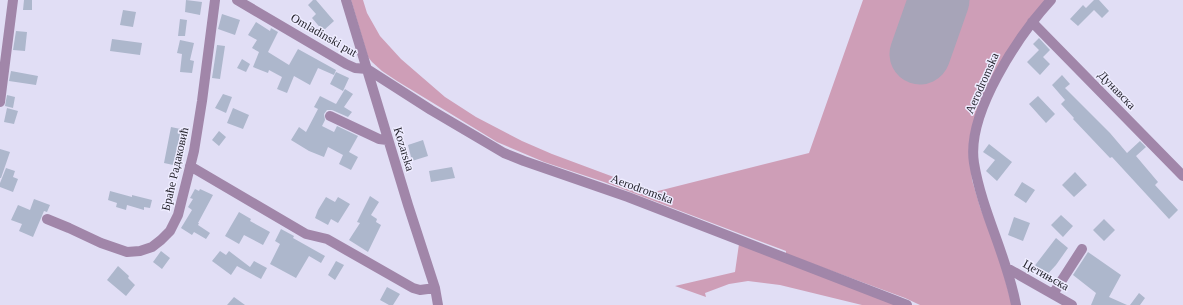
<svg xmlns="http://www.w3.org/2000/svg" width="1183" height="305" font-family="Georgia,serif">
<rect width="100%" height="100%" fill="#e1def5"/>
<!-- green -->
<path fill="#ce9eb7" d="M351,0H363L367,13L380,36L401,59L445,97L476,117L522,141L552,154L654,192L809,153L863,0H1047L1012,44L970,151L972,180L980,207L998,253L1012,305H920L905,298L786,254V251L604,182L544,162L497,142L397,81L382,71L372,62L368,57Z
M739,244L900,305H862L780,285L748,281L729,284L705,293L706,297L675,286L735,272Z"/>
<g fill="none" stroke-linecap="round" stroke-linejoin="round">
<!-- runway -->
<path stroke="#a7a4b8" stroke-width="61" d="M920,54L939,0"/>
</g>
<!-- building -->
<path fill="#adb7cc" d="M24,0H32V10H23Z
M186,0L202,2L200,15L185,12Z
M313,0H316L334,21L323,31L312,18L316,14L308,5Z
M1094,0H1099L1109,11L1102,18L1094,10L1078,26L1070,19L1083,5L1086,8Z
M123,10L136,12L133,27L120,25Z
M222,14L240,20L235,35L218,29Z
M180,19L187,20L185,36H178Z
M256,22L270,31L271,28L278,32L268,52L289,65L298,49L336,70L334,75L318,68L310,85L294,76L287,93L277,89L282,77L269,70L268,73L253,67L259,52L252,48L257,40L248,35Z
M16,31L27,32L25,51L13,50Z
M1039,38L1050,50L1043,57L1050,64L1040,75L1027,62L1039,50L1033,44Z
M112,39L142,43L140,55L110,51Z
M180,40L194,43L190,60L194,61L192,73L180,72L182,54L177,53Z
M217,45L225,46L220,79L212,78Z
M242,59L250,64L246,72L237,68Z
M11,71L38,76L36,85L9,81Z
M336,72L349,78L343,91L330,84Z
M1062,75L1070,84L1065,88L1110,133L1127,153L1140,141L1146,147L1136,156L1158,182L1155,185L1178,210L1169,219L1112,157L1110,158L1073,119L1074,118L1061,104L1065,100L1052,85Z
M345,89L353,94L344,107L352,112L348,117L332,110H327L324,114L325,120L322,126L334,132L337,126L358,136L349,152L358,157L351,170L339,164L343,155L328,147L324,157L309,151L291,140L299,127L306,132L318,109L314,107L320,96L336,104Z
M223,94L232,97L226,113L215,108Z
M7,95L15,97L13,108L5,106Z
M1038,96L1055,114L1046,123L1029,104Z
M7,108L18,111L14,124L4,122Z
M233,108L249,115L243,129L227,123Z
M171,127L185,130L178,166L164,163Z
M219,131L226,137L219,146L212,140Z
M423,140L428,156L412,161L408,145Z
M989,144L1012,162L997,181L986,171L995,160L983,152Z
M0,149L10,152L1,178H0Z
M452,167L455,178L431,182L429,171Z
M6,168L15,171L13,177L18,179L13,192L0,187V183Z
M1075,172L1087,185L1074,197L1062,185Z
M1022,182L1035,190L1026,203L1014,195Z
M195,189L199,191L200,189L213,195L198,223H199L198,225L210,233L206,239L194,232L192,235L181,228L192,210L188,207L193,199L190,198Z
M110,191L132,197V195L152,200L150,208L144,207V210L127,205L126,210L116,207L117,203L108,200Z
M370,196L379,202L371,215L377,219L376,222L381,225L368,252L349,240L360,223L357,222Z
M326,197L335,202L338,197L350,204L338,223L331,219L328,225L315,218L318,210Z
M34,199L50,205L47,212L44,211L33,237L19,231L22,224L11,220L18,205L30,210Z
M239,212L251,219L250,221L270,232L263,245L244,235L239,244L225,236Z
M1061,215L1073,226L1063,237L1051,225Z
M1014,217L1030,223L1023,241L1008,235Z
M1104,219L1115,230L1104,241L1093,230Z
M281,229L294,236L293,238L325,256L321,263L309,256L296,278L270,264L280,244L275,241Z
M1056,238L1068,248L1056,265L1044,278L1033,268Z
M161,251L170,258L162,269L153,262Z
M220,251L226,255L229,251L250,267L254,261L267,268L261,279L237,266L231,275L212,261Z
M1088,252L1121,275L1109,297L1127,305H1091L1096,293L1073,275Z
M336,261L344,265L335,280L328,275Z
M118,266L129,276L128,278L135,285L126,296L107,280Z
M387,287L400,294L393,305H389L380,300Z
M1139,293L1145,298L1140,305H1130Z
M234,297L245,305H227Z"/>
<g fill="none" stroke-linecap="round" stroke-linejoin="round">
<!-- minor -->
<path stroke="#a186a9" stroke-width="10" d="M237,0L346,64L355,68L367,69L431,110L504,153L524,161L628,197L907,305
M346,0L408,205L435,288L438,305
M1032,22L1183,176
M0,102L13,0
M330,116L379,139L387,140
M190,166L306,234L327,239L413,288L420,290L435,288
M47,219L69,228L101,243L127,252L140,251L152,247L161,240L170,231L178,215L194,151L202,101L215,0
M1007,268L1072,305
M1053,294L1082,249
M1016,305C1007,256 982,212 974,163C966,113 1019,35 1051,0"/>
</g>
<g text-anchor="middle" stroke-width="3" stroke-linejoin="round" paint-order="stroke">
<!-- street labels -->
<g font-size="12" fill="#1f1e27" stroke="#eeecff">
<text transform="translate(324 35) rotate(30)" y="4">Omladinski put</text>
<text transform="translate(982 83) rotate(-66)" y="4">Aerodromska</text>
<text transform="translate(1117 90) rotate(46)" y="4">Дунавска</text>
<text transform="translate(404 149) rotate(73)" y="4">Kozarska</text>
<text transform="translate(175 169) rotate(-77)" y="4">Браће Радаковић</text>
<text transform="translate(642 189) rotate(20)" y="4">Aerodromska</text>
<text transform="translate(1046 275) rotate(29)" y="4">Цетињска</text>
</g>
</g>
</svg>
